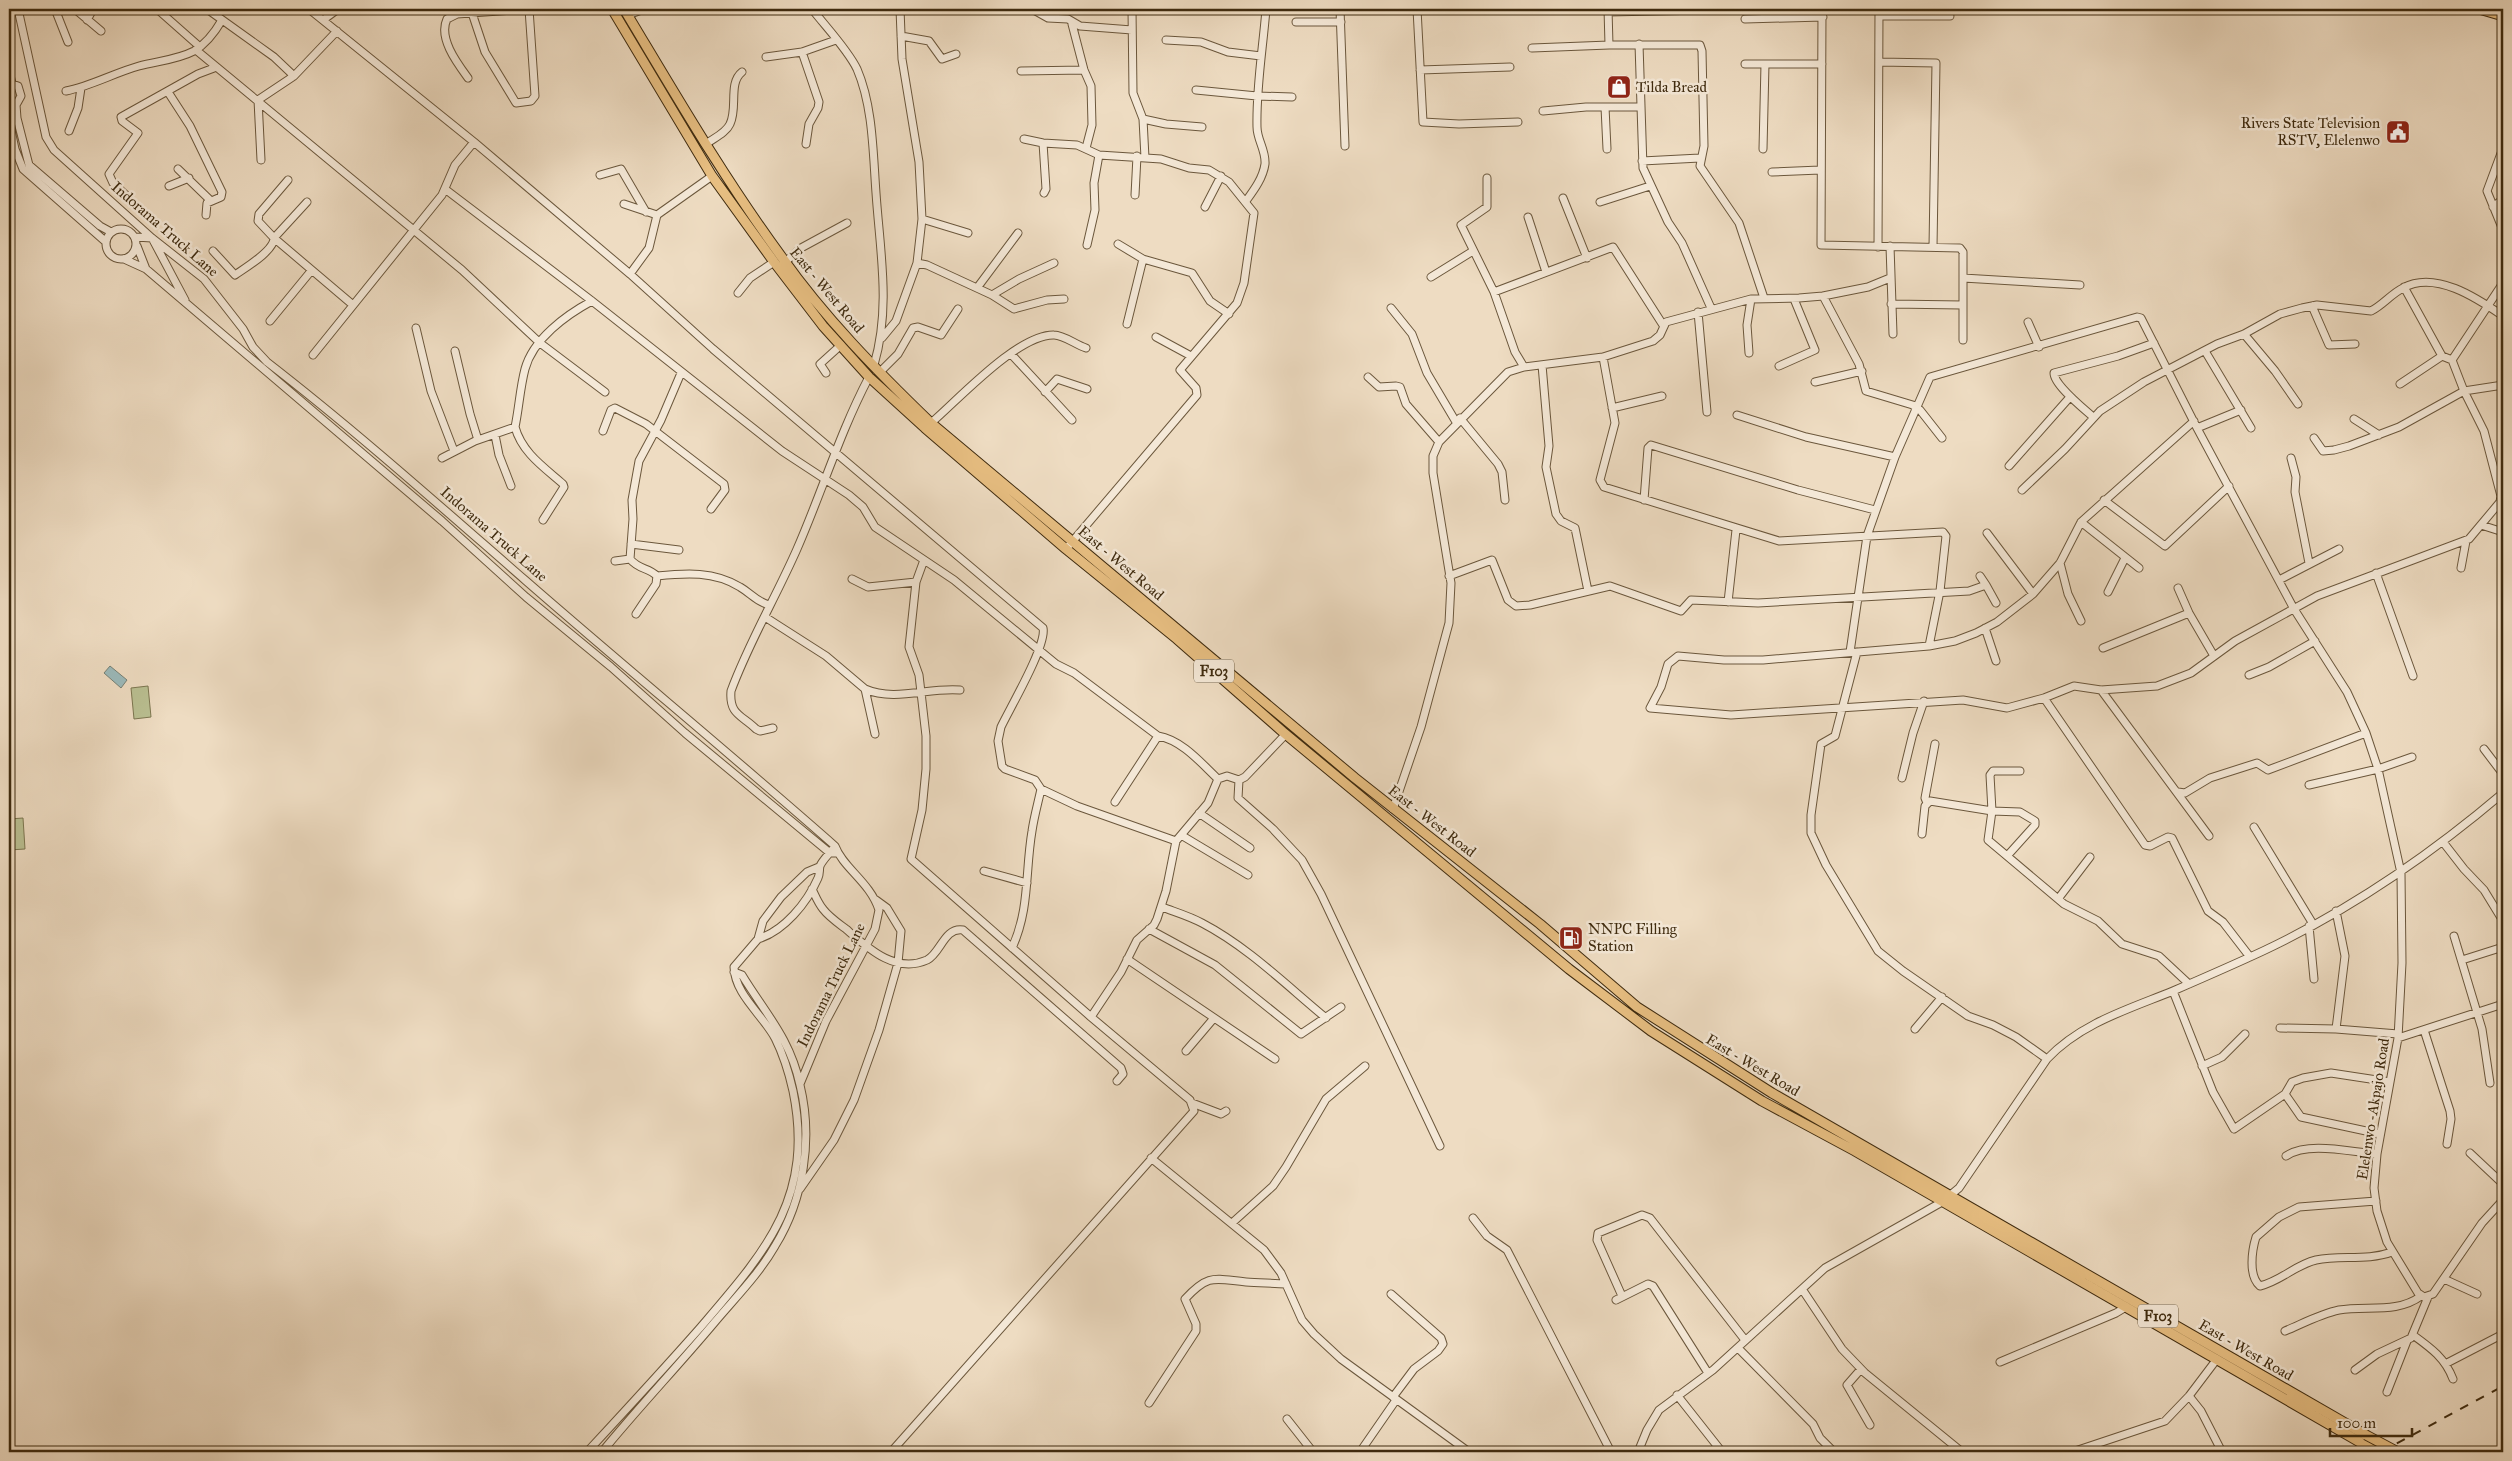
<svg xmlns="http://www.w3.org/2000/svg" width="2512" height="1461" font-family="'IM FELL Great Primer',serif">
<rect width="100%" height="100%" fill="#eedcc2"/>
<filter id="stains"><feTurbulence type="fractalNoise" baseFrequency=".004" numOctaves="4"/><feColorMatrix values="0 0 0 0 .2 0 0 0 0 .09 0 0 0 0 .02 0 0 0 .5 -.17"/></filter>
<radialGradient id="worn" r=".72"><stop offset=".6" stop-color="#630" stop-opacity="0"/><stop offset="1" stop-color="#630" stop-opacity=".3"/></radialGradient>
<!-- green -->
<path fill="#bac092" stroke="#7c7650" d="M148,686L151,717L134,719L131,688Z
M23,818L25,849L9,850V819Z"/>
<!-- water -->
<path fill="#9bbabb" stroke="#768176" d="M110,666L127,680L121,688L104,673Z"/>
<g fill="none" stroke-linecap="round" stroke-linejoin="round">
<defs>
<path id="minor" d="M18,9L46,137L54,150L152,238L204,279L243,329L253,347L267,362C356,431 440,506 525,580C627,669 733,756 835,846C843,868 870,882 879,910L875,929L826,1021L800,1084
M55,9L68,42
M75,9L101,31
M157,9L200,47
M207,9L274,57L294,76
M309,9L474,142L630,274L713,349L1043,628C1047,645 1010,708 1001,727L998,741L1002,766L1005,769L1035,780L1041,789C1038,803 1034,817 1032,831C1025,872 1030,909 1012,948
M812,9C826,27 848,50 857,69C873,106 873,153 876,193C880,252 891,307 874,365
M1032,9L1048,18L1068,19L1080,26L1132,30
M1132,9L1133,93L1143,119L1145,158
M1340,9L1345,146
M1417,9L1423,122L1459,124L1518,122
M1608,9L1609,45
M1822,9L1821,245L1960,248L1963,252V340
M1417,10L1503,9
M1608,12L1704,10
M472,13L485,52L516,103L531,101L535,96L529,9
M628,15L644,9
M1879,16H1950
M1745,19L1823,17
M87,20L93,9
M323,20L338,9
M1296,22H1341
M1072,24L1084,70L1091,86L1092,125L1086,148
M901,36L929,41L942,59L956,54
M1166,40L1201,42L1228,52L1261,56
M1639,44L1643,168L1668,222L1682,243L1711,308
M1532,48L1609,45H1700L1702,51L1704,146L1700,166L1739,223L1764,298
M196,50L462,270L540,343L605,392
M802,52L819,102L818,108L809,124L806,144
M766,57L802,52L836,40
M1879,62L1936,63L1933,247
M1745,64H1822
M1420,70L1510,67
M1021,71L1084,70
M9,72L12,83
M468,78C457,63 438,38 447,19L457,14L528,9
M9,83L18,86L21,96L16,105L9,107
M1196,90L1257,96L1292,97
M66,91C91,86 114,73 139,66C157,61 177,60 194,51C206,44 215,32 222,20
M168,92L190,126L222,192L221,197L207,203L206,215
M258,100L294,76L337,31
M258,100L261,160
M16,105L17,118L29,165L100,226L111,232
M1605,107L1607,149
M1543,111L1586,107H1640
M1143,119L1166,124L1202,127
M9,121L15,149L23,169L106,242
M69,131L78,108L81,88
M1024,139L1043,143L1077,145L1099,155L1161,159L1189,168L1209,170L1229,182L1254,213L1244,283L1237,303L1180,370L1196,388L1197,395L1066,549
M1043,143L1046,189L1044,193
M706,144C714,138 726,133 730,124C738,108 728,83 742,72
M2503,148L2487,191L2503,230
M1763,149L1765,64
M1642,161L1700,158
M178,169L210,200
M1772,172L1820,170
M600,175L621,169L646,212
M1487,178V207L1461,225L1494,292L1515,352L1524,367
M288,180L259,214L258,221L274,238L353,305
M169,186L189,178
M445,189L592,301L782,451L849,495L863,507L875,527L954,580L1056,664L1074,673L1158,736
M1135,195L1137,156
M129,198L113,183L109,174L138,133L122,121L121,117L198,74L214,68
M1563,198L1587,258
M1246,201C1254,190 1263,178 1265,164C1266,150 1257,140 1257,127C1256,87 1263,48 1266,9
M1600,202L1650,186
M624,204L657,215
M1205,207L1221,176
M2493,207L2503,199
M1528,217L1546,272
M922,219L968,233
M106 244a15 15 0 1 1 30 0a15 15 0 1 1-30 0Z
M135,237L152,238L185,300
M1118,244L1143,259L1192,273L1210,301L1229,314
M1087,245L1095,210L1094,183L1099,155
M137,246L146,269
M1890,246L1893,334
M1878,247L1879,9
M213,251L235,275C245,268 274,251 274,238L307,202
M124,259L146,269L442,521L526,597L611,667L685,733L830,853H837
M785,262L801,248L847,223
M917,263L927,265L992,295L1014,309L1047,300L1064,299
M630,274L649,248L657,215L712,176
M1431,277L1473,251
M1963,278L2080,285
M2404,287L2442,356
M977,288L1018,233
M1494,292L1613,247L1663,325
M738,293L750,278L774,262
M992,295L1019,279L1054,263
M1823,296L1868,287L1890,278
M1891,304L1962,305
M2312,306L2329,345L2355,344
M1391,308L1412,334L1427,373L1456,422
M1698,312L1707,412
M270,321L311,271
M2028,322L2039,347
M1127,324L1143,259
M416,328L431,391L454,451
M2244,334L2275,371L2298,404
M1156,337L1191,356
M882,338L896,321L917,263L922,219L919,162L902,59L900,9
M455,351L470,414L478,440
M2205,351L2251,428
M1749,353L1747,325L1751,299
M1011,354L1072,420
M313,355L442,195L455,165L474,142
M1603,357L1615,423L1600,480L1604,487L1779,541L1943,532L1946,536L1940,591L1929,646
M2452,360L2503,283
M1542,365L1549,446L1546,467L1556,514L1561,521L1575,528L1588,591
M1779,366L1815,350L1794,299
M880,372L898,354L913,328L918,327L941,335L958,309
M681,373L661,420L639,461L632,500L633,519L630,559C639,570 648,567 657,576C686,573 714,571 740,587C752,594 755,601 769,605
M826,373L820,364L841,345
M1368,377L1379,387L1396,386L1400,387L1406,404L1439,442
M1815,382L1862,371
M2400,384L2442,356L2452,360
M1045,392L1057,379L1087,389
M1612,408L1662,396
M1915,408L1920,410L1942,438
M1737,415L1806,437L1895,457
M2093,417C2083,408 2054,385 2054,373L2118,356L2154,343
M1460,418L1498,464L1502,472L1505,500
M2354,419L2379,435
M2194,421L2081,522L2060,563L2033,594L1997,622L1976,633L1955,641L1929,646L1763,660H1724L1678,656L1668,664L1661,687L1650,708L1731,715L1963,700L2007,708L2044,698L2074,686L2101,690L2157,686L2191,673L2235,641L2317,596L2469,539L2500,502L2501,496L2484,431L2464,391L2452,360
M931,423C958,400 1018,334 1054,335C1064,335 1076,345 1086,348
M2197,428L2241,410
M603,431L611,410L615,408L646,424L724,484L725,490L711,509
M495,435L499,455L511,486
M2314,438L2323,451L2334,450L2349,446L2399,427L2464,391L2503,385
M442,458L475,441L515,427
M2291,458L2296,477L2295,492L2309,563
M2009,466L2070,397
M2022,490L2065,449L2100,411L2144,382L2217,344L2244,334L2280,314L2302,308L2317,305L2371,311C2383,305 2391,294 2403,288C2435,270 2477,298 2503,316
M1644,500L1648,448L1651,445L1798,490L1875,510
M2104,500L2165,546L2229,486
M543,520L564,487L563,484C545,468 522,453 515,427C519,408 520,388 525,369C533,339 566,315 592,301
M2081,522L2139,568
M2481,525L2503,532
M1987,533L2033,594
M631,544L679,550
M615,561L630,559
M2060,563L2068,594L2081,621
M2461,568L2466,541
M2376,573L2413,676
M1449,576L1492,560L1508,600L1516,606L1530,605L1610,586L1681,611L1691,600L1758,603L1969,591L1986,585L1996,603
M1980,576L1986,585
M852,579L868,587L916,582
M2279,580L2339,549
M2178,588L2189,613L2214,656
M2108,592L2125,558
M1728,602L1736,530
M636,614L656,584L657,576
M765,617L826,656L865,689C895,702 929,687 960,690
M1985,628L1996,661
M2103,648L2189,613
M1850,652L1867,536L1895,457L1930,377L2137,317L2141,318L2197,428L2294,609L2347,692L2366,733L2378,769L2401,873L2402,963L2398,1038L2377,1154L2374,1188L2377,1211L2387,1242L2418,1293L2424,1297L2433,1294L2482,1223L2503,1200
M1857,652L1835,736L1821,744L1811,815V833L1826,865L1878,951L1903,971L1968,1016L1993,1025L2016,1037L2047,1059
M2249,675L2269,667L2315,641
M865,689L875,734
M2101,690L2209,836
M2044,698L2145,845L2150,846L2168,837L2172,838L2208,911L2223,922L2250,957
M773,728L760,731L756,729C742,715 729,715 731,691C749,642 776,597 797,549C822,492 840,432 869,377
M2484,749L2503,774
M2020,771H1993L1990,775L1992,811L1988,840L2064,904L2098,921L2122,944L2159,956L2189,984
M1902,778L1913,733L1924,701
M1239,780L1238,798L1273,829L1302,860L1321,894L1440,1146
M2309,785L2378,769L2412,757
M1041,789L1077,806L1176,841
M2178,792L2185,793L2210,778L2257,763L2268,770L2366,733
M1115,802L1158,736C1182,740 1201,763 1218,779
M1927,803L1925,798L1935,744
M1393,809L1421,727L1449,623L1451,583L1433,473V456L1439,442L1508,372L1524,367L1603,357L1653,341L1660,335L1666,322L1751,299L1799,298L1823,296L1859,364L1866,391L1916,406
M1199,813L1250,848
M2254,827L2313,924
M1922,834L1925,806L1930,801L1992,811L2020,812L2035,821V825L2008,855
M1181,835L1248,875
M2443,842L2464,869L2484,890L2503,921
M984,871L1027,883
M812,889C815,895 818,903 823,909C829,917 838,923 846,929C868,948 895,974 927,960C941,953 944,927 963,930L1121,1068L1123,1074L1117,1081
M2058,899L2090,857
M1162,907C1175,912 1189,916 1202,923C1248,947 1286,985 1326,1018
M2336,911L2345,956L2336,1029
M2309,926L2314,979
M1149,929L1215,965L1301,1034L1341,1007
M2454,936L2482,1029L2490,1083
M758,939C784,931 807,903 818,878C820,874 819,870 820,866C822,861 828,855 832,850
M1127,959L1275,1059
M2462,960L2503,947
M2173,991L2213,1092L2234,1129L2285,1094L2292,1082L2303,1078L2331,1073L2390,1082
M1091,1017L1121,972L1137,940L1154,925L1157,919L1166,891L1176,841L1208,803L1218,779L1227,776L1239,780L1245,777L1286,734
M2280,1028L2336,1029L2398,1034
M1915,1029L1942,997
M2424,1030L2450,1111L2451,1119L2447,1144
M2398,1038L2503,1004
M1186,1051L1214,1018
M2202,1066L2222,1057L2245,1034
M2285,1094L2301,1117L2380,1134
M1192,1103L1221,1114L1226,1111
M2470,1153L2503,1184
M2286,1156C2308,1141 2350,1152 2377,1154
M1151,1158L1264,1250L1281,1273L1302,1320L1314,1334L1341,1359L1469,1452
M800,1189L834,1140L854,1100L879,1030L898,963L901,931L887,908L876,900
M2376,1201L2299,1207L2279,1217L2256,1237C2252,1250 2248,1276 2260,1286C2281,1281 2295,1265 2316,1260C2341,1255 2367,1261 2392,1252
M1473,1218L1487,1236L1507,1250L1611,1452
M1232,1223L1273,1186L1286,1167L1326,1099L1365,1066
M2444,1279L2477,1294
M1802,1289L1842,1349L1865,1373L1962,1452
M1391,1294L1441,1338L1443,1344L1438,1351L1414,1369L1393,1397
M1622,1296L1597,1240L1598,1233L1642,1215L1650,1218L1745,1340
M1616,1300L1648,1284L1653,1286L1708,1373
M2285,1331C2302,1324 2320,1314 2339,1310C2366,1305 2397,1314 2421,1296
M2413,1335C2431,1348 2445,1358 2453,1379
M1738,1348L1813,1424L1820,1438L1834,1452
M2000,1362L2116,1313L2126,1307
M2447,1363L2503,1334
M1861,1369L1847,1385L1870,1425
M2355,1370L2377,1354L2411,1338L2428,1297
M2387,1392L2407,1341
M1677,1395L1722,1452
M2189,1396L2201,1411L2222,1452
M1149,1403L1196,1331V1324L1185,1299C1209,1273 1215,1279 1246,1282C1259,1283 1273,1283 1286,1284
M1287,1419L1313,1452
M587,1452C625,1411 662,1371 699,1329C764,1253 815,1199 793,1091C789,1073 783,1054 775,1038C762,1014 735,995 734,967L758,939L763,921L781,897L807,872L819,867
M602,1452C638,1408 677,1367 714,1323C735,1298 759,1274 775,1246C804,1199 813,1138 800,1085C790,1038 765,1013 742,975L734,972
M891,1452L1194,1111L1190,1100L1091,1017L911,859L922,810L926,769V736L919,675L909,647L916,582L924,560
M1360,1452L1396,1400
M1638,1452L1647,1430L1659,1410L1713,1370L1825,1268L1942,1202L1959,1188L2047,1059C2081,1023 2129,1009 2173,991C2203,978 2233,965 2263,951C2350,910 2430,855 2503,793
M2072,1452L2165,1421L2189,1396L2217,1359"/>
<path id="major" d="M612,9L712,176L774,262L823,326L869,377L925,428L1066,549L1177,639L1283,732L1569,969L1651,1031L1762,1101L1855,1151L2377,1452
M624,9C674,92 723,177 781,256C824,317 877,371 931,423L1355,778L1540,924L1637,1007L1772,1093L2366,1435
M2479,9L2503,16"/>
</defs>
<!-- minor casing -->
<use href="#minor" stroke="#6b573c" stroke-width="9"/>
<!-- major casing -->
<use href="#major" stroke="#3f2b0f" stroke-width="11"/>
<!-- minor -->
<use href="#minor" stroke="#f4e8d7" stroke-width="7"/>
<!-- major -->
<use href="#major" stroke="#e7be81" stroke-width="9"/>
<!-- rail -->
<path stroke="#3f2b0f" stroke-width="2" stroke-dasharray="9 9" stroke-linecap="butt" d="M2381,1452L2503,1386"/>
<defs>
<path id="major-bridge" d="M2366,1435L2398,1452"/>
</defs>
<!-- major-bridge casing -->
<use href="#major-bridge" stroke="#3f2b0f" stroke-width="11" stroke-linecap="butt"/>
<!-- major-bridge -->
<use href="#major-bridge" stroke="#e7be81" stroke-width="9"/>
</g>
<!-- icons -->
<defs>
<symbol id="shop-square" viewBox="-11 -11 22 22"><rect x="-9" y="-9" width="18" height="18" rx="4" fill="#8f2418" stroke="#f4e8d7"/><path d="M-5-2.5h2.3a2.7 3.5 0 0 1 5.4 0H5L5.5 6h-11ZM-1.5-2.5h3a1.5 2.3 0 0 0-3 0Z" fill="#fff"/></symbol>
<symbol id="civic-square" viewBox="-11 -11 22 22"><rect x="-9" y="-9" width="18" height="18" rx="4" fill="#8f2418" stroke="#f4e8d7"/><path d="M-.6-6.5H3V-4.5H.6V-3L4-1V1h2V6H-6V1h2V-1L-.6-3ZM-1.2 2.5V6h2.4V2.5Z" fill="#fff"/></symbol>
<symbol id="fuel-square" viewBox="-11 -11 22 22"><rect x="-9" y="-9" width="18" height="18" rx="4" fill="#8f2418" stroke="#f4e8d7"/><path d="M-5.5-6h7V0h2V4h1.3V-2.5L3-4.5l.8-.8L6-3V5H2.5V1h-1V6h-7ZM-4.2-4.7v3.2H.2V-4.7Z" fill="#fff"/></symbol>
</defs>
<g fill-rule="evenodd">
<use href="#shop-square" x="1605" y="73" width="28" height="28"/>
<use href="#civic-square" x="2384" y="118" width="28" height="28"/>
<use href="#fuel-square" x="1557" y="924" width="28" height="28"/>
</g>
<g text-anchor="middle" stroke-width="5" stroke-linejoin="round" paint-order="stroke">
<!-- shield labels -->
<g fill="#f4e8d7" stroke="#75644b" stroke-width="1">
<rect x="1194" y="659.5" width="40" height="23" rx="4"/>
<rect x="2138" y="1304.5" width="40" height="23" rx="4"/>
</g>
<g font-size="14" font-weight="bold" fill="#3f2b0f">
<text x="1214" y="676">F103</text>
<text x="2158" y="1321">F103</text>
</g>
<!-- poi labels -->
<g font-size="15" fill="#3f2b0f" stroke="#f4e8d7" text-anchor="start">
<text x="1636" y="92">Tilda Bread</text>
<text x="2380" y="128" text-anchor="end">Rivers State Television<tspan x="2380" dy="17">RSTV, Elelenwo</tspan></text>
<text x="1588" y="934">NNPC Filling<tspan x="1588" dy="17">Station</tspan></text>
</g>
<!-- street labels -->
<g font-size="15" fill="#3f2b0f" stroke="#f4e8d7">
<text transform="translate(165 229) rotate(41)" y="5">Indorama Truck Lane</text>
<text transform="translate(827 290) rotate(50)" y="5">East - West Road</text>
<text transform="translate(494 534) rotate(41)" y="5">Indorama Truck Lane</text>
<text transform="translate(1121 563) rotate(40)" y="5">East - West Road</text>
<text transform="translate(1432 821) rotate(38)" y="5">East - West Road</text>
<text transform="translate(831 985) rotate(-64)" y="5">Indorama Truck Lane</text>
<text transform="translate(1753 1065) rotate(31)" y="5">East - West Road</text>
<text transform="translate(2373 1109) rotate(-81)" y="5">Elelenwo -Akpajo Road</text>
<text transform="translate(2246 1350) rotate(30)" y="5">East - West Road</text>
</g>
</g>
<!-- margin -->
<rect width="2512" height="1461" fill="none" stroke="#eedcc2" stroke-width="30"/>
<rect x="10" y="10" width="2492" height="1441" fill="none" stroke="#3f2b0f" stroke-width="2.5"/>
<rect x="15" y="15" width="2482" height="1431" fill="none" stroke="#3f2b0f"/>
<!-- scale -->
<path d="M2330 1428v8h82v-8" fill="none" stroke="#3f2b0f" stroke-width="2.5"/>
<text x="2337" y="1428" font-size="15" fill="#3f2b0f" stroke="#f4e8d7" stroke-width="4" paint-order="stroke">100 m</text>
<rect width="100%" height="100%" filter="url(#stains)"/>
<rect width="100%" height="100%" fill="url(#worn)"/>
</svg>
